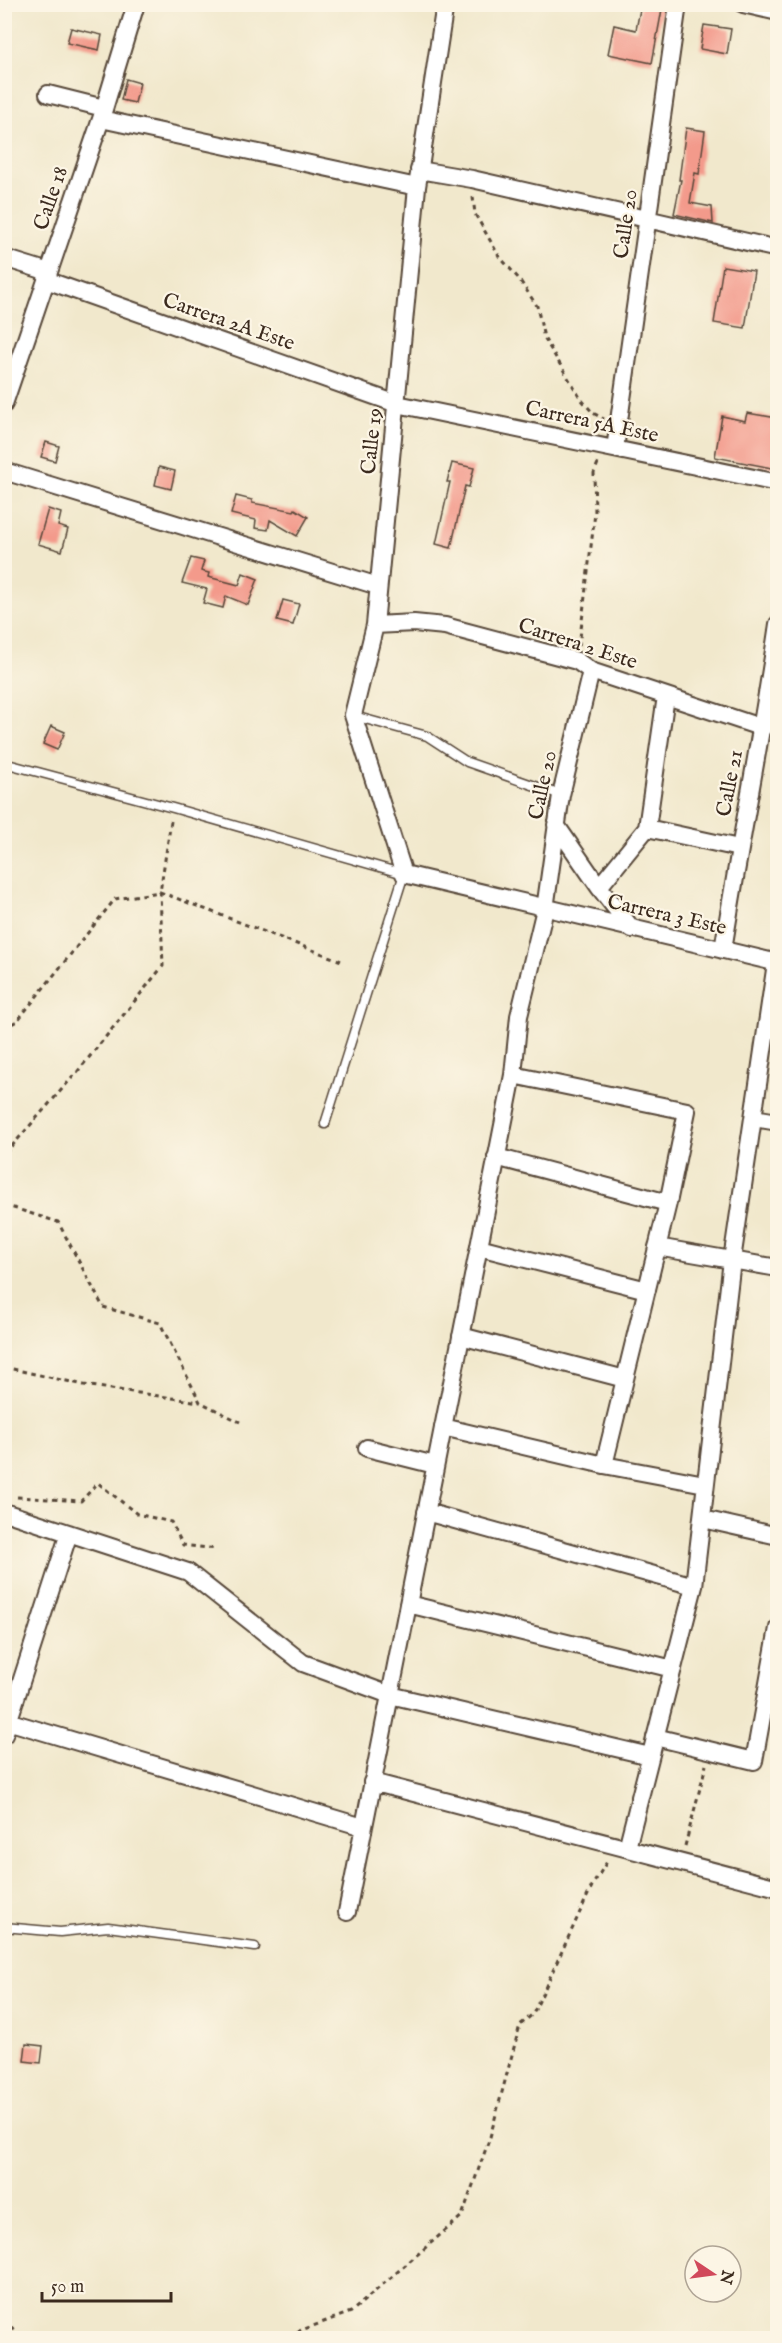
<svg xmlns="http://www.w3.org/2000/svg" width="782" height="2343" font-family="'IM FELL English',serif">
<rect width="100%" height="100%" fill="#fcf5e5"/>
<filter id="ink" filterUnits="userSpaceOnUse"><feTurbulence type="fractalNoise" baseFrequency=".0167" numOctaves="2"/><feDisplacementMap in="SourceGraphic" scale="12" xChannelSelector="R" yChannelSelector="G"/><feConvolveMatrix kernelMatrix="1 2 1 2 8 2 1 2 1" color-interpolation-filters="sRGB"/></filter>
<filter id="wash" filterUnits="userSpaceOnUse"><feTurbulence type="fractalNoise" baseFrequency=".008" numOctaves="4" result="noise"/><feDisplacementMap in="SourceGraphic" scale="24" xChannelSelector="R" yChannelSelector="G"/><feGaussianBlur stdDeviation="1.35" result="paint"/><feColorMatrix in="noise" values="0 0 0 0 0 0 0 0 0 0 0 0 0 0 0 0 0 1.4 0 .05"/><feComposite in="paint" operator="in"/></filter>
<g filter="url(#wash)">
<rect width="100%" height="100%" fill="#f1e8cc"/>
<g id="blocks">
<!-- building -->
<path fill="#f39a8b" d="M641,4H663L652,63L608,54L614,25L636,30Z
M704,25L731,29L727,54L700,49Z
M71,28L102,35L99,50L67,43Z
M126,79L140,83L135,103L121,100Z
M686,128L705,131L699,174L695,173L690,203L712,207L713,223L674,214L681,180H679Z
M723,266L754,271L745,328L714,323Z
M747,413L777,418V469L715,457L722,416L745,421Z
M46,442L59,446L55,461L41,457Z
M452,463L474,468L469,487L465,486L451,548L436,544L450,482H447Z
M159,467L175,471L171,489L155,485Z
M236,496L252,500V503L294,511L295,509L308,517L297,536L270,520L268,530L255,528L256,520L231,514Z
M48,509L61,513L58,526L68,529L62,551L38,544Z
M191,558L204,561L201,571L209,573L208,577L239,585L243,573L258,579L248,605L226,596L223,608L203,603L207,589L182,583Z
M283,600L299,604L293,625L277,621Z
M51,726L65,732L57,750L43,744Z
M26,2044L43,2046L41,2063L24,2061Z"/>
</g>
</g>
<g filter="url(#ink)">
<use href="#blocks" fill-opacity="0" stroke="#564638" stroke-width="1.5"/>
<g fill="none" stroke-linecap="round" stroke-linejoin="round">
<defs>
<path id="service" d="M354,716L427,736L467,762L561,795
M4,763L173,808L404,874L325,1124
M4,1927L60,1932L108,1927L255,1947"/>
<path id="minor" d="M445,4L417,187L375,625L353,715L404,874L778,963
M743,4L778,12
M48,94L104,108
M101,119L417,187
M419,170L472,179L778,249
M4,258L49,272
M46,280L397,404L778,483
M4,404L101,119L136,4
M615,449L678,4
M4,471L378,586
M375,625L414,623L445,626L577,661L591,671L763,728
M556,825L599,887L632,929
M647,828L739,848
M599,887L647,828L666,696
M723,950C740,842 762,734 778,624
M513,1075L687,1111L668,1203L604,1465
M754,1118L778,1122
M496,1157L668,1203
M479,1247L647,1290
M657,1247L778,1268
M461,1336L625,1379
M443,1427L604,1465L705,1484
M367,1448L435,1465
M4,1512L188,1572L303,1663L390,1695L650,1756
M426,1512L694,1586
M703,1519L778,1536
M408,1604L673,1669
M4,1720L363,1827
M4,1735L69,1533
M655,1737L754,1761L778,1628
M372,1782L778,1888
M627,1848L694,1586L732,1260L776,963
M347,1912L513,1075L519,1016L545,909L561,795L591,671"/>
</defs>
<!-- service casing -->
<use href="#service" stroke="#564638" stroke-width="11"/>
<!-- minor casing -->
<use href="#minor" stroke="#564638" stroke-width="20"/>
<!-- path -->
<path stroke="#564638" stroke-width="3" stroke-dasharray="4.5 4.5" stroke-linecap="butt" d="M473,197L475,214L499,256L519,279L537,306L544,338L581,399L593,413L604,419
M579,646L595,513L594,473L598,463
M171,821L160,892L344,962
M4,1028L17,1021L115,899L160,892L163,966L78,1071L4,1155
M4,1205L58,1222L103,1307L160,1323L200,1402L240,1422
M4,1367L84,1385L200,1402
M17,1497L81,1501L98,1483L137,1514L171,1522L183,1545L216,1549
M685,1846L706,1765
M4,2322L25,2338
M280,2338L351,2312L462,2216L490,2137L520,2025L533,2014L592,1886L608,1860"/>
<!-- service -->
<use href="#service" stroke="#fff" stroke-width="8"/>
<!-- minor -->
<use href="#minor" stroke="#fff" stroke-width="16"/>
</g>
</g>
<g text-anchor="middle" stroke-width="4.5" stroke-linejoin="round" paint-order="stroke">
<!-- street labels -->
<g font-size="21" fill="#3b2a1e" stroke="#fcf5e5">
<text transform="translate(50 198) rotate(-71)" y="7">Calle 18</text>
<text transform="translate(625 224) rotate(-82)" y="7">Calle 20</text>
<text transform="translate(229 321) rotate(19)" y="7">Carrera 2A Este</text>
<text transform="translate(592 421) rotate(12)" y="7">Carrera 5A Este</text>
<text transform="translate(371 441) rotate(-84)" y="7">Calle 19</text>
<text transform="translate(578 643) rotate(18)" y="7">Carrera 2 Este</text>
<text transform="translate(729 783) rotate(-79)" y="7">Calle 21</text>
<text transform="translate(542 785) rotate(-78)" y="7">Calle 20</text>
<text transform="translate(667 914) rotate(13)" y="7">Carrera 3 Este</text>
</g>
</g>
<!-- margin -->
<rect width="782" height="2343" fill="none" stroke="#fcf5e5" stroke-width="24"/>
<!-- north arrow -->
<g transform="translate(713 2274) rotate(103)"><circle r="28" fill="#fcf5e5" stroke="#afa495" stroke-width="1.5"/>
<path d="M0-4.5L10 22L0 15L-10 22Z" fill="#d1495b"/>
<text y="-9" font-size="16" font-weight="bold" text-anchor="middle" fill="#3b2a1e">N</text>
</g>
<!-- scale -->
<path d="M42 2292v9h129v-9" fill="none" stroke="#3b2a1e" stroke-width="3"/>
<text x="51" y="2292" font-size="18" fill="#3b2a1e" stroke="#fcf5e5" stroke-width="4.5" paint-order="stroke">50 m</text>
</svg>
